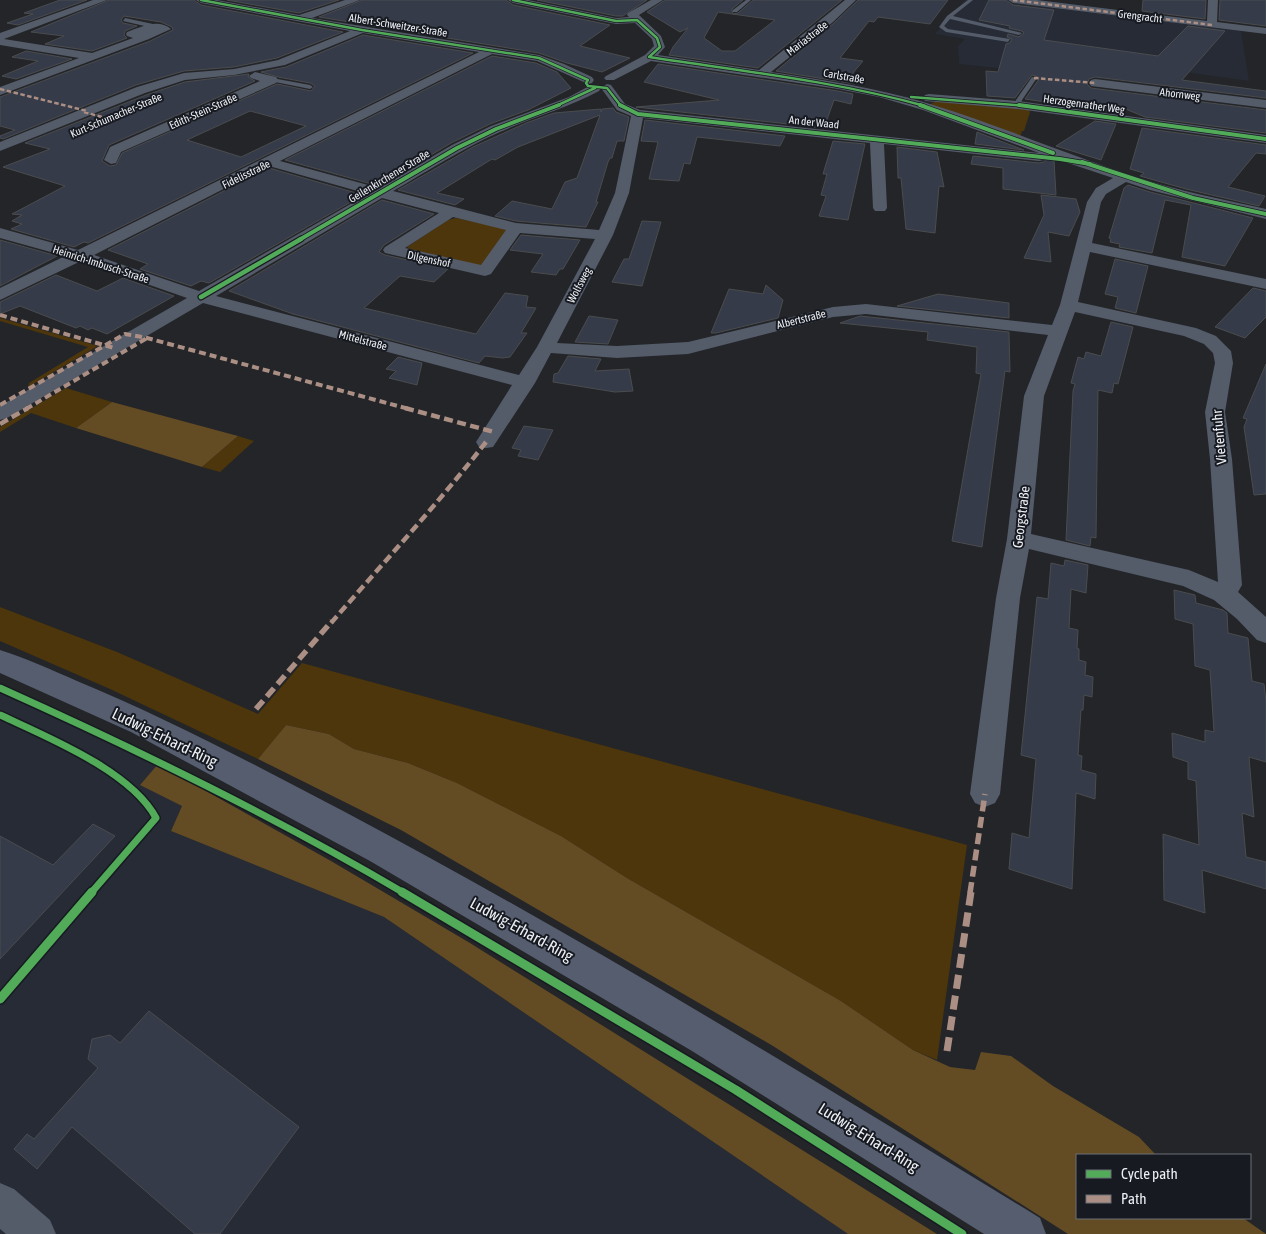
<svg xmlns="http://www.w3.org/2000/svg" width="1266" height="1234" font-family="'Asap Condensed',sans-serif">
<rect width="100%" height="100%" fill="#232528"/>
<!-- built -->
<path fill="#262b36" d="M965,0H987L1241,31L1249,81L1077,57L1053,74L959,64L958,46L965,39L935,34Z
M0,693L158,764L140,785L182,806L171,831L384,917L848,1234H0Z"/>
<!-- green -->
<path fill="#4d360b" d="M936,101L1028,109L1030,112L1024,131H1022L1020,137L929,105Z
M456,218L508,229L483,266L414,252L407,247L448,220Z
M0,318L98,346L28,387L29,383L88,347L0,321Z
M66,388L112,402L76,428L31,413L0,432V427Z
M238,436L254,441L220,472L202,467Z
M0,607L117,652L258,714L302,663L967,845L937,1060L913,1050L841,1001L627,878L561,836L457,783L408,763L354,749L329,734L286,725L258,759L110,689L0,641Z"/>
<!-- forest -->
<path fill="#634b24" d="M112,402L238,436L202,467L76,428Z
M286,725L329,734L354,749L408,763L457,783L561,836L627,878L841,1001L913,1050L950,1067L975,1070L981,1052L1011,1056L1053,1086L1139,1137L1156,1155H1077V1218H1243L1266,1234H1068L773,1046L401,830L258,759Z
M158,764L331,861L470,943L937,1234H848L384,917L171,831L182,806L140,785Z"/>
<!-- building -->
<path fill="#353b48" stroke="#4a4c4e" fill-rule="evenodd" d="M60,0H87L18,25L7,23L33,14L24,13Z
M109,0H194L201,5L343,32L277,58L234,67L184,71L136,85L3,139L0,138V136L15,130L0,126V97L150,41L173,30L172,27L161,22L124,16L121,20L123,23L137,26L125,31L124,35L127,38L92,51L45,44L64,36L31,32Z
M227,0H339L299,13Z
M362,0H506L513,5L610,25L580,46L630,58L602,72L567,63L539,53L319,17Z
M537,0H647L623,16H616Z
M665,0H743L732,9L733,14L738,13L753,0H842L758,68L669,55L673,47L688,28L680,32L647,12ZM718,12L775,20L735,51H722L704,38Z
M858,0H948L930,24L878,17L874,22L869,21L840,58L863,61L852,74H857L855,84L776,71L834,23Z
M989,0H1006L1013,5L1054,10L1044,40L1158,56L1188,26L1225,31L1182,80L1266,91V98L1095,77L1089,79L1087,84L1091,88L1266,110V133L1145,117L1123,108L1120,113L1025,99L1039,79L1038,77L1032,75L1015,98L987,96L986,71L998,72L1006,44L1010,43L1012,39L1007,37L1008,34L1019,37L1024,33L1022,31L1009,28L1010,26L979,20Z
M1143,0H1206L1205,19L1142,11Z
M1220,0H1266V26L1219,20Z
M363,35L473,53L88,243L84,242L74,247L11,229L22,224L12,221L22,215L12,214L65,186L3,167L50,149L25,143L146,95L185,82L249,74L248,77L255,81L109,145L102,161L110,166L116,165L122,153L277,84L311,91L315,86L310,83L278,77L261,72L286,67ZM250,111L306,126L241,157L187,140Z
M26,51L72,59L16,79L2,76L38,61L12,57Z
M492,56L536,63L557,72L571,88L528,110L490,124L451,143L379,186L285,160Z
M658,64L838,91L853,94L851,104L834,100L824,128L636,107L719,100L644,82Z
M613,108L616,112L629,117L624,141H617L612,158H610L608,162L596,202H598L586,227L516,221L495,216L512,201L552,209L565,182L577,178L600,115L518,147L495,160L492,159L437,193L464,199L455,205L398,190L473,147L526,123L554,113L601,109V112L602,109Z
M645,120L785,136L780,146L697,137L690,164L684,163L679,181L649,179L658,142L641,141Z
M1095,121L1116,124L1101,160L1056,146Z
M1142,128L1266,145V154L1256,153L1228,187L1265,196L1259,206L1186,189L1140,176L1144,173L1130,169Z
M977,132L987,136L1024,150L975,144Z
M833,141L865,144L848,220L819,216L826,196L821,195L827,174H823Z
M897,147L937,152L944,187L939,186L935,233L906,229L901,178H898Z
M973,156L1039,163L1044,162L1047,158L1054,160L1056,195L1003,189V168L971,164Z
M269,168L363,195L209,283L201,281L191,286L140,269L148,264L108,250Z
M1128,185L1150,192L1253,218L1225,266L1182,257L1191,205L1165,200L1152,253L1119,247L1120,244L1110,242L1111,239L1109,238L1124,188Z
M1041,195L1076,199L1080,212L1069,236L1048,232L1051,262L1024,258L1044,215Z
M382,200L434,214L384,245L379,252L385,255L448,269L434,282L400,276L364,308L476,334L505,293L528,296L526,307L536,308L521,333H527L510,357L503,358L485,356L479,363L293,314L229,291Z
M642,221L661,222L642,286L612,282L624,259H629Z
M521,235L580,240L563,269H560L556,275L531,272L543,254L510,250Z
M0,240L57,256L0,286Z
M1115,259L1148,266L1136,313L1115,308L1118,297L1105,294Z
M56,275L97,291L123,278L174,296L107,334L92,328L88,330L80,326L76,328L20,306L0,314V302Z
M766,285L783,300L778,318L716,333H711L729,289L763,294Z
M1253,288L1266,291V317L1245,338L1215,327Z
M938,294L1009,303V318L897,306Z
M589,316L618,320L608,344L575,342Z
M860,316L1009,332L1010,372L1005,371L982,547L952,541L981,374L976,373L977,347L927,340L928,332L840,323Z
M1111,322L1133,327L1118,384L1114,383L1112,393L1098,390L1096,538L1091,537L1090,546L1066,540L1073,391L1075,384L1071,383L1078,357L1084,359L1086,352L1101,356Z
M568,356L601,359L595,371L629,369L633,391L615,392L553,382L554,374L558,373Z
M398,357L422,363L417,385L389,378L396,371L386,369Z
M1266,364V494L1254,495L1244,427L1247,419L1243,418Z
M524,426L553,430L538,460L518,456L521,450L512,448Z
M1065,560L1088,565L1086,593L1071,589L1069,628L1078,630L1077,648L1079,649V660L1086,662L1085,675L1093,677L1092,697L1084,695L1083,710H1081L1078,755L1082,756L1081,770L1096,774L1095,799L1076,793L1072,889L1009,869L1012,833L1029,838L1036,759L1021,755L1037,597L1048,599L1051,563L1064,566Z
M1174,590L1195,595L1196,603L1223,610L1227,613L1228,633L1248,638L1252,681L1264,684L1266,701V762L1249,757L1254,817L1242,813L1246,857L1266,862V889L1202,870L1205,913L1164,900L1163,834L1199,845L1196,781L1188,779V762L1173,757L1172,733L1205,742V730L1214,732L1210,670L1195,666L1193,624L1175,619Z
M93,824L115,836L0,959V836L53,865Z
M149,1011L299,1127L220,1234H195L72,1127L37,1169L14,1149L27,1134L34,1139L98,1068L88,1059L92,1039L110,1035L120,1043Z"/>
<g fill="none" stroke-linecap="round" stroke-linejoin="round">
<!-- service -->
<path fill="#545b69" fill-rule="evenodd" d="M746,0H751L737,12H733V10Z
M968,0H973L953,16L1022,33L1019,35L950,19L944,26L948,29L1010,39L1008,42L946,32L939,27L947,16Z
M125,18L153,24L156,26L153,28L123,21Z
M1032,77L1037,78L1022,100L1020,106H1016V100Z
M272,78L310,85L313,87L310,89L270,81Z"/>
<!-- minor -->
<path fill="#545b69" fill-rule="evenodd" d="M93,0H107L4,39L92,53L133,38L127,36L126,34L127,32C141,27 158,18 171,29L149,39L0,95V87L79,58L0,45V33Z
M196,0H217L299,15L345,0H360L312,18L539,55L564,64L592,77L594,80L592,83L588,84L537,61L492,54L280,161L379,188L452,145L491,126L569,97L591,85H599L601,88L599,91C568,108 533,117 500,132C463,148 428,171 393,191L516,223L599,230L615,193L631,116L617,110L601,88L607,84L611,85L625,104L640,110L1039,153L923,110L879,97L838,89L651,61L614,80H606L604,78L606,76L645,55L654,46L652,39L635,23L616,24L513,3L508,0H528L616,18L629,17L627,15L628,13L651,0H663L639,15L661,36L665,47L658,55L759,70L845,0H856L833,22L771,72C825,80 878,88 930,104C1008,128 1082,161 1159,184C1194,194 1231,201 1266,209V219L1150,190L1126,182L1106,194L1101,202L1092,243L1266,279V289L1090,252L1078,302L1196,328L1216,336L1231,351L1233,363L1225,412L1232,459L1242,585L1238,592L1266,617V643L1257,640L1237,619L1214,600L1183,586L1029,549L1020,598L1000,794L995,803L985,807L975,803L970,794L996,598L1007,539L1024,396L1048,335L866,314L833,317L688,354L617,358L551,353L535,383L493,447L486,448L479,447L476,442L512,385L203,303L7,418L0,420V406L187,298L81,261L0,300V288L65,256L0,238V228L78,250L479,52L363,33L285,65L234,75L185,80L145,93L0,151V142L137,87L184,73L234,69L278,60L350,31L201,3ZM643,118L870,143L873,208L875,211H885L887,208L884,144L1039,161L1044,160L1046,157L1044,155L1113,178L1096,188L1087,202L1060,305L1052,325L866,304L833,307L688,342L617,346L557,343L613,235L629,193ZM269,166L368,194L199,291L94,255ZM382,198L439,213L385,247L383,250L385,253L485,276L491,274L520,233L595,239L537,347L519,375L216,296ZM453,217L506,230L481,265L405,248ZM1075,312L1184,336L1204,344L1213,353L1215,363L1205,412L1210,459L1218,582L1189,570L1031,534L1044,396Z
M1008,0H1037L1207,21L1208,0H1218L1217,22L1266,28V34L1013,3Z
M255,72L276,77L278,80L276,83L121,152L116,163L111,164L104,160L110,147L260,81L251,78L249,76Z
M1095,79L1266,100V108L1091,86L1089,83L1091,80Z
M929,94L1018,101L1266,135V143L1018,109L925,101L923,98L925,95Z
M0,1183L14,1189L50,1220L56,1234H6L0,1229Z"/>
<!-- secondary -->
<path fill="#555d6f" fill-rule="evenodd" d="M0,650C26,658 52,670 77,681C169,719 257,766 345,812C582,938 811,1078 1040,1218L1046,1234H984L692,1051L370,861L131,732L0,673Z"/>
<!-- quiet-far4 -->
<path stroke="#ac8f84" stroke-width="2.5" stroke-dasharray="4.5 2.5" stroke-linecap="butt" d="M1013,0L1212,25
M1034,78L1095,83
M0,89L87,111
M84,112L109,119"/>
<!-- quiet-far3 -->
<path stroke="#ac8f84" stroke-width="4" stroke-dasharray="7 4" stroke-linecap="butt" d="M0,315L114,348
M0,405L125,334L147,338L409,409
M26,409L147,338"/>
<!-- quiet-far2 -->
<path stroke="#ac8f84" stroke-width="4.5" stroke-dasharray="9 4.5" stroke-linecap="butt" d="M405,408L494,432
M0,424L28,408
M331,623C383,563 437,505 486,442"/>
<!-- quiet-far1 -->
<path stroke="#ac8f84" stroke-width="5.5" stroke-dasharray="11 5.5" stroke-linecap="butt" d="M256,709L332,621
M970,893L985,794"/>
<!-- quiet -->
<path stroke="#ac8f84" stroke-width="7" stroke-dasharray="14 7" stroke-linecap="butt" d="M947,1051L971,892"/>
<defs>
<path id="cycleway-far4" d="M201,0L362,30L539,58L588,80L586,83L588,86L607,88L621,106
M513,0L616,21L637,20L657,38L660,47L649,57
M649,57C741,71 835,81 925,106
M911,97L1028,106
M556,106L595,88"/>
<path id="cycleway-far3" d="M620,105L638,114L1060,159L1090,164
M920,105L1053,153
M1019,105L1266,139
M1082,162L1193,198L1266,214
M299,240L457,148L496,129L559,105"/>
<path id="cycleway-far2" d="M201,297L301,239"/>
<path id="cycleway-far1" d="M0,688C138,750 274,816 404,893
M0,715C47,737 131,771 156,818L91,893"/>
<path id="cycleway" d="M402,892L736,1090L962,1234
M0,999L92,892"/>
</defs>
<!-- cycleway-far4 casing -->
<use href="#cycleway-far4" stroke="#171a21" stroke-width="4"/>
<!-- cycleway-far3 casing -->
<use href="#cycleway-far3" stroke="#171a21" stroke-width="5.5"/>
<!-- cycleway-far2 casing -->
<use href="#cycleway-far2" stroke="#171a21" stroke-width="7"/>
<!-- cycleway-far1 casing -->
<use href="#cycleway-far1" stroke="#171a21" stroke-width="10"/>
<!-- cycleway casing -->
<use href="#cycleway" stroke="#171a21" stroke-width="12"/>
<!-- cycleway-far4 -->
<use href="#cycleway-far4" stroke="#51ab58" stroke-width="2.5"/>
<!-- cycleway-far3 -->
<use href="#cycleway-far3" stroke="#51ab58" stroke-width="4"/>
<!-- cycleway-far2 -->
<use href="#cycleway-far2" stroke="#51ab58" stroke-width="4.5"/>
<!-- cycleway-far1 -->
<use href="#cycleway-far1" stroke="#51ab58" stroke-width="7"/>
<!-- cycleway -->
<use href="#cycleway" stroke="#51ab58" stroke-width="9"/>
</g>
<g text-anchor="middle" stroke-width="4" stroke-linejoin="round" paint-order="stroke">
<!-- far-street labels -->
<g font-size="11" fill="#edf0f5" stroke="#171a21">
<text transform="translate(1140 16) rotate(7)" y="4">Grengracht</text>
<text transform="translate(398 25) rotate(9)" y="4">Albert-Schweitzer-Straße</text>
<text transform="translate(807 38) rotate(-38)" y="4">Mariastraße</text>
<text transform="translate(844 76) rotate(10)" y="4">Carlstraße</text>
<text transform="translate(1180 94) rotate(7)" y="4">Ahornweg</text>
<text transform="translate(1084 104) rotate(8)" y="4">Herzogenrather Weg</text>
<text transform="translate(203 111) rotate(-24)" y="4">Edith-Stein-Straße</text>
<text transform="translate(116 115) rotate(-23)" y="4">Kurt-Schumacher-Straße</text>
<text transform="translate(814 122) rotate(6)" y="4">An der Waad</text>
<text transform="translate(246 174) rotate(-26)" y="4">Fidelisstraße</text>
<text transform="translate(389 176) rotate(-31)" y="4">Geilenkirchener Straße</text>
<text transform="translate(429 259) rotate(12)" y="4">Dilgenshof</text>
<text transform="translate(101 264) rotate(18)" y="4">Heinrich-Imbusch-Straße</text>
<text transform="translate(579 285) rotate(-62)" y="4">Wolfsweg</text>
<text transform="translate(801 319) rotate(-14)" y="4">Albertstraße</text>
<text transform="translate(363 340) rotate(15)" y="4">Mittelstraße</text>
</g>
<!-- street labels -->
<g font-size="14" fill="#edf0f5" stroke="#171a21">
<text transform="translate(1219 437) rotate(-95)" y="5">Vietenfuhr</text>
<text transform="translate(1021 517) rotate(-83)" y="5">Georgstraße</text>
</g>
<!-- near-street labels -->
<g font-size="16" fill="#edf0f5" stroke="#171a21">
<text transform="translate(165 737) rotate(26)" y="6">Ludwig-Erhard-Ring</text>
<text transform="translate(522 929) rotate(29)" y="6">Ludwig-Erhard-Ring</text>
<text transform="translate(869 1137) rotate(32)" y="6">Ludwig-Erhard-Ring</text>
</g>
</g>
<!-- legend -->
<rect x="1076" y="1154" width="175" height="65" fill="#171a21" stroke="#6d7076"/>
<rect x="1086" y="1170" width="25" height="8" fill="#51ab58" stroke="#6d7076"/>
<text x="1121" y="1179" font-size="15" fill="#edf0f5">Cycle path</text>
<rect x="1086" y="1195" width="25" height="8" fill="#ac8f84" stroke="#6d7076"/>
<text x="1121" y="1204" font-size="15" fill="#edf0f5">Path</text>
</svg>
